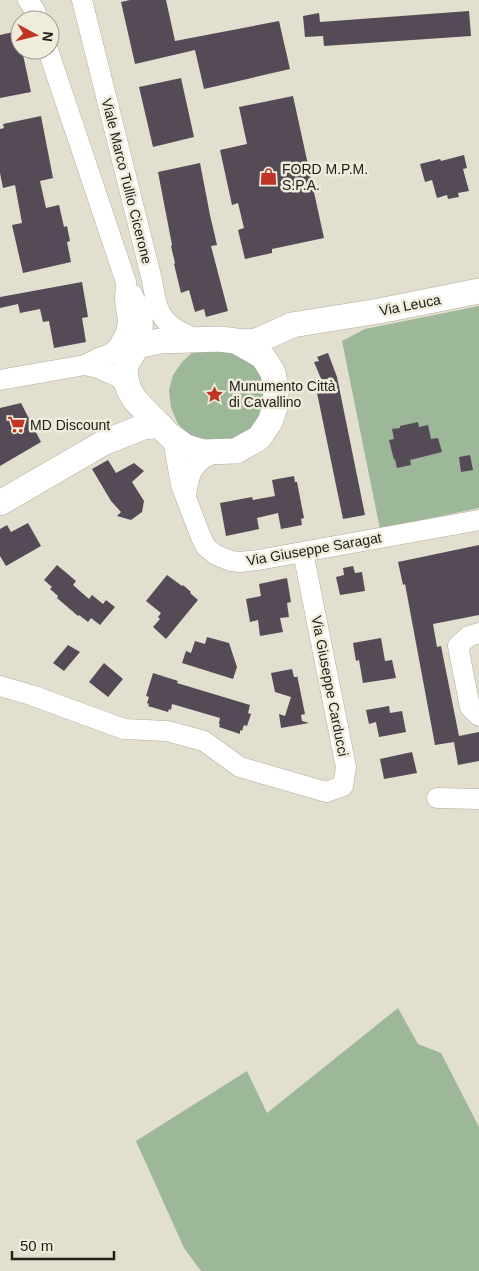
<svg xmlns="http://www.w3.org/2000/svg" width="479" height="1271" font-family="Helvetica,sans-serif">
<rect width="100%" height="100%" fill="#e2dfce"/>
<!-- green -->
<path fill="#9cb899" d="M479,306V508L380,529L342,341L365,329Z
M240,349L270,385L255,432L223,446L190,437L178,424L171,408L169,390L173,375L182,362L194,351Z
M398,1008L418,1044L441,1053L479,1127V1271H201L184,1248L136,1141L247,1071L267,1113Z"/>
<!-- building -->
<path fill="#554b57" d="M130,0H166L175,41L279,21L290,69L204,89L195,50L135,64L121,2Z
M469,11L471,36L324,46L323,36L305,37L303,16L319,13L320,22Z
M18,31L20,40V50H22L31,92L0,98V35Z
M181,78L194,137L153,147L139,87Z
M293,96L324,238L272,249V253L245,259L238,230L244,228L238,203L232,205L220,150L247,144L239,107Z
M41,116L53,178L40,181L46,208L59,205L64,227L67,226L70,241L67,242L71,262L23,273L12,225L22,223L15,185L3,188L0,173V129L4,128L3,124Z
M464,155L467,168L463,169L469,191L458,193L459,197L448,199L447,195L437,198L432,180L425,182L420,164L440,159L441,161Z
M200,163L210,215L217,245L211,246L228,311L206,317L204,309L195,312L189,290L181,293L174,264L175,263L171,246L172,245L158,172Z
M82,282L88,317L82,318L86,342L54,348L49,321L43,322L40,309L20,313L18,304L0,308V297Z
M328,353L337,377L365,515L343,519L316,388L324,386L314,362L319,361L317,357Z
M21,403L41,442L0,466V408Z
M418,422L419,427L428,425L431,439L438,438L442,452L410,460L411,465L397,468L395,459L394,460L389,440L394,439L392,429L400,428V426Z
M470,455L473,470L461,472L459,457Z
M108,460L116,473L134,463L144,471L132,482L144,501L142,512L131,520L117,516L121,512L111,501L92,469Z
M294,476L295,482H297L304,518L301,519L302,525L281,529L278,513L257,518L259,529L226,536L220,503L252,497L253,500L275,496L272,480Z
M28,523L41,546L6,566L0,556V529L7,525L11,532Z
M479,545V615L433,624L437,647L441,646L459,736L479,732V761L458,765L454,742L435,745L405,584L403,585L398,562Z
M57,565L76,581L73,585L89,599L92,595L103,604L106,600L115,607L100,625L91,618L88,622L79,615L78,616L57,598L58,596L50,589L52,587L44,580Z
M353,566L355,573L362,572L365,591L340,595L336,577L344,575L343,568Z
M167,575L182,586L183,585L191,592L190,593L198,600L166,639L153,627L160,619L158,617L161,613L146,601Z
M287,578L291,602L287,603L289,617L280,618L283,632L260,636L258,620L250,622L246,599L261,596L259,584Z
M207,637L229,643L237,667L233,679L182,663L186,651L191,653L195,641L205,644Z
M381,638L385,661L392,660L396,678L363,683L359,660L356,661L353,643Z
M68,645L80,652L64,671L53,663Z
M104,663L123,679L108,697L89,682Z
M292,669L294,677H297V675L305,714L301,715L302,721L309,723L281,728L279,714L285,716L291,697L275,692L271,673Z
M153,673L178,681L177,683L250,705L248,713L251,714L247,726L244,725L242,731L240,730V734L219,727L220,724H219L220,718L172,704L171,710L169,709L168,712L148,706L149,704L147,703L149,697L146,696Z
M389,706L390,713L402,711L406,732L379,737L376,722L369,724L366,710Z
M412,752L417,773L384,779L380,759Z"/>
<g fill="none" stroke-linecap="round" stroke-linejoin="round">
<defs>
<path id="minor" d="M28,0L35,11L38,20
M82,0L152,280C154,290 155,303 160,312C167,327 184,334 199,340
M48,50L126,282L125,299L128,322L126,333L117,349L110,354
M85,365L98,368L120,378L129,390
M0,380L85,365L101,357L137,346C148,325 142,313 132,294
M169,435L174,445L181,485L201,537L206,547L216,555L231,561L240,562L258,560L479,520
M186,495C189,471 194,460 217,452
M479,633L469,636L458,646L470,707L479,716
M0,686L31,695L124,729L167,731L204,741L240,767L326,792L343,786L346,767L303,552
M437,798L479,799"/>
<path id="major" d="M220,339L236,341L255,352L263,357L269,366L273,373L276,389L275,407L270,422L259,438L236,451L203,452L186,447L169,435L135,400L129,390L125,375L126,365L137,346L160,341Z
M236,341L250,342L259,340L292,325L379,311L479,291
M0,503L105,442L143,427L160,425"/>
</defs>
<!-- minor casing -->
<use href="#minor" stroke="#b0ad9d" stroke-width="21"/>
<!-- major casing -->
<use href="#major" stroke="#b0ad9d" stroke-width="26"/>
<!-- minor -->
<use href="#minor" stroke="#fff" stroke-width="20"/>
<!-- major -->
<use href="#major" stroke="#fff" stroke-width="25"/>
</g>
<!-- icons -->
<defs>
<symbol id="shop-bare" viewBox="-9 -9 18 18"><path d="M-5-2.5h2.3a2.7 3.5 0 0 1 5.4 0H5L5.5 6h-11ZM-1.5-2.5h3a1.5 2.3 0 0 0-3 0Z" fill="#c13424" stroke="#efecdb" stroke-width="2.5" paint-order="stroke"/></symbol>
<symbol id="sight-bare" viewBox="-9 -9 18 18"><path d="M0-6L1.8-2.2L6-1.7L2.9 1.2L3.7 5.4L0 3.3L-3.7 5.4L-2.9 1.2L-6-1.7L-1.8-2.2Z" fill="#c13424" stroke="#efecdb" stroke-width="2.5" paint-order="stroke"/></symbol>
<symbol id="supermarket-bare" viewBox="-9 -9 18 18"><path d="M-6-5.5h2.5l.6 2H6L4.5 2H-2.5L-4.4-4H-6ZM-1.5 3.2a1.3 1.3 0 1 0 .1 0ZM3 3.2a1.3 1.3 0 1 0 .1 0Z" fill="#c13424" stroke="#efecdb" stroke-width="2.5" paint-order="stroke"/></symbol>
</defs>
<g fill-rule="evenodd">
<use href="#shop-bare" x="256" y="164" width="25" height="25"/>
<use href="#sight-bare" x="202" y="382" width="25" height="25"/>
<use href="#supermarket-bare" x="4" y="412" width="25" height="25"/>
</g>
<g text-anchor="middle" stroke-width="5" stroke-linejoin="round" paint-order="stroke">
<!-- poi labels -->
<g font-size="14" fill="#22201a" stroke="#efecdb" text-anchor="start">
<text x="282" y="174">FORD M.P.M.<tspan x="282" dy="16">S.P.A.</tspan></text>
<text x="229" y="391">Munumento Città<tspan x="229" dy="16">di Cavallino</tspan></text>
<text x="30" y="430">MD Discount</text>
</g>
<!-- street labels -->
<g font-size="14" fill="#22201a" stroke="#efecdb">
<text transform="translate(127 181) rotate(76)" y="5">Viale Marco Tullio Cicerone</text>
<text transform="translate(410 305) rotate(-11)" y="5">Via Leuca</text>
<text transform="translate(314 549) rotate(-10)" y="5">Via Giuseppe Saragat</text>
<text transform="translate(330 686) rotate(79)" y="5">Via Giuseppe Carducci</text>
</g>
</g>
<!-- north arrow -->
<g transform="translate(35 35) rotate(97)"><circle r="24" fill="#efecdb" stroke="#9d9a8e"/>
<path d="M0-4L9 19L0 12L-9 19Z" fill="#c13424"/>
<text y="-8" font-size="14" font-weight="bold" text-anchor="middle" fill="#22201a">N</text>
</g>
<!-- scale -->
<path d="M12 1251v8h102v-8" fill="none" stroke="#22201a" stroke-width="2.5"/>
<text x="20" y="1251" font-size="15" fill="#22201a" stroke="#efecdb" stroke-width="4" paint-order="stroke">50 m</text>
</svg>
